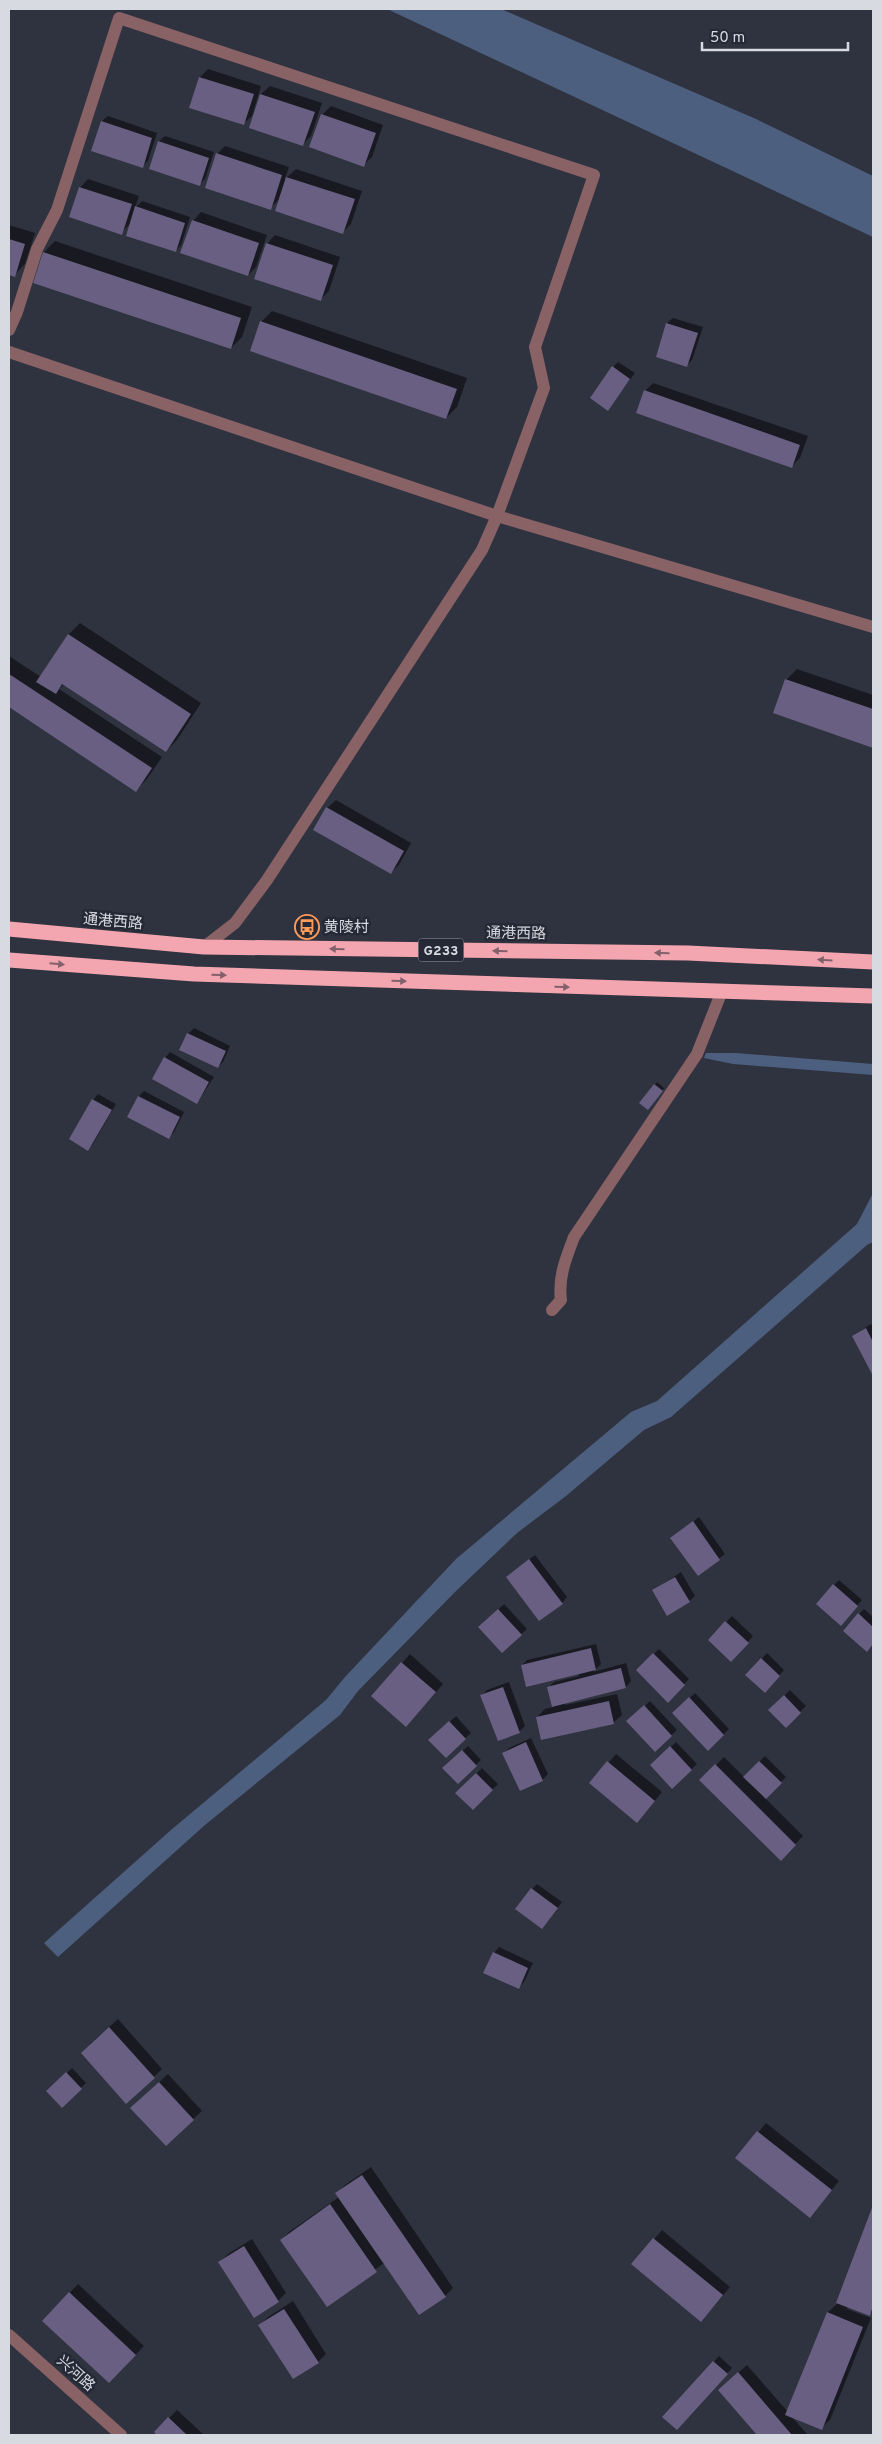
<svg xmlns="http://www.w3.org/2000/svg" width="882" height="2444" font-family="Overpass,'Noto Sans SC',sans-serif">
<rect width="100%" height="100%" fill="#2f323f"/>
<!-- water -->
<path fill="#4d5f7f" d="M387,9H501L756,119L873,176V237Z
M706,1053H736L873,1064V1075L733,1064L704,1058Z
M873,1193V1242L867,1245L671,1417L644,1430L566,1496L517,1533L455,1592L358,1691L340,1715L205,1825L58,1957L44,1943L171,1830L326,1700L345,1677L456,1559L631,1412L657,1401L857,1224Z"/>
<!-- shadow -->
<path fill="#0007" d="M208,69L261,86L252,116L243,124L190,108L200,77Z
M270,86L322,103L311,136L303,144L251,127L261,94Z
M331,106L383,125L372,157L363,165L311,146L323,114Z
M108,116L157,133L148,161L142,166L93,150L102,121Z
M165,136L214,152L205,179L199,185L150,169L159,141Z
M225,146L289,167L285,179L296,169L362,191L351,224L343,232L281,198L270,208L217,154Z
M88,179L139,196L135,208L142,201L190,217L181,245L176,251L131,223L121,233L80,188Z
M201,212L267,235L256,267L248,275L193,221Z
M9,225L35,233L25,264L14,275L9,273Z
M275,235L340,257L329,291L321,299L267,244Z
M55,241L252,307L242,337L231,348L35,283L44,252Z
M272,311L467,378L457,407L446,418L261,322Z
M673,318L703,327L692,360L687,365L667,323Z
M618,362L635,373L608,409L613,367Z
M653,383L808,436L800,458L792,466L645,391Z
M80,623L201,703L177,740L166,751L64,684L59,689L162,757L147,779L136,790L9,706V656L41,677L69,634Z
M797,669L873,695V747L775,713L786,680Z
M336,800L411,843L399,865L390,873L327,808Z
M194,1028L230,1046L223,1062L217,1067L188,1034Z
M170,1052L214,1077L197,1103L165,1058Z
M657,1082L664,1088L650,1106L641,1103Z
M144,1091L184,1112L174,1132L168,1137L139,1096Z
M98,1094L116,1104L93,1144L88,1149L93,1100Z
M871,1324L873,1327V1373L853,1336Z
M699,1517L725,1554L698,1575L672,1538Z
M535,1555L567,1597L562,1603L507,1577Z
M681,1572L695,1596L689,1601L654,1590Z
M839,1580L862,1600L846,1619L834,1585Z
M504,1604L527,1629L502,1651L485,1622Z
M864,1609L873,1617V1643L867,1650L859,1614Z
M732,1616L753,1636L737,1655L709,1640Z
M596,1644L601,1664L593,1672L626,1663L631,1681L626,1687L564,1703L565,1705L617,1694L622,1715L613,1723L537,1717L545,1709L553,1707L548,1688L554,1682L579,1676L578,1673L522,1665L527,1660Z
M659,1649L689,1679L668,1701L637,1670Z
M767,1653L784,1670L770,1686L747,1675Z
M410,1654L443,1684L414,1717L373,1696Z
M509,1682L525,1726L520,1731L498,1739L482,1695L487,1690Z
M790,1690L806,1706L786,1726L770,1710Z
M695,1693L729,1729L708,1749L674,1713Z
M650,1701L677,1730L655,1750L628,1722Z
M456,1716L471,1733L446,1756L430,1740Z
M531,1738L548,1774L542,1780L504,1753L509,1748Z
M676,1742L697,1764L673,1787L652,1765Z
M468,1746L481,1760L458,1783L444,1768Z
M616,1754L662,1792L645,1813L591,1783Z
M765,1756L786,1777L765,1798L803,1836L781,1859L701,1780L724,1757L744,1777Z
M482,1768L498,1784L473,1809L457,1793Z
M537,1884L562,1902L547,1922L532,1889Z
M499,1947L533,1963L524,1982L518,1988L494,1953Z
M118,2019L162,2069L127,2102L90,2044Z
M72,2068L86,2083L62,2106L48,2091Z
M168,2074L202,2111L166,2144L140,2100Z
M766,2123L839,2181L810,2216L737,2158Z
M371,2167L453,2288L445,2296L384,2263L327,2305L281,2240L289,2232L339,2197L337,2193L345,2185Z
M873,2208V2311L869,2315L848,2306L847,2309L871,2318L830,2420L821,2428L791,2416L808,2435H758L719,2390L747,2365L788,2412L828,2312L837,2304Z
M662,2230L730,2287L709,2312L633,2264Z
M252,2239L286,2293L278,2301L220,2262L228,2254Z
M78,2284L144,2346L118,2373L44,2320Z
M293,2301L326,2354L318,2362L260,2325L268,2317Z
M719,2356L732,2368L682,2423L664,2416Z
M177,2410L204,2435H159L156,2432Z"/>
<!-- building -->
<path fill="#695f82" d="M199,77L254,94L244,125L189,108Z
M260,94L315,112L303,146L249,128Z
M321,114L376,133L364,167L309,147Z
M101,121L152,138L143,168L91,151Z
M158,141L209,158L200,186L149,169Z
M216,153L282,175L271,210L205,188Z
M286,177L355,199L343,234L275,211Z
M79,187L132,204L122,235L69,217Z
M135,206L185,223L176,252L126,236Z
M192,220L259,243L248,276L180,253Z
M9,239L25,244L15,277L9,275Z
M266,243L333,265L321,301L254,279Z
M43,252L241,318L231,349L33,283Z
M260,321L457,389L446,419L250,351Z
M666,323L698,333L687,367L656,357Z
M612,366L630,379L608,411L590,398Z
M644,390L800,445L792,468L636,413Z
M68,634L191,714L166,752L62,684L56,694L36,682Z
M9,674L152,768L136,792L9,707Z
M785,679L873,709V748L773,713Z
M326,807L404,851L391,874L313,830Z
M187,1033L226,1051L218,1068L179,1050Z
M164,1057L209,1082L197,1104L152,1079Z
M654,1084L663,1091L648,1110L639,1103Z
M138,1096L180,1117L169,1139L127,1117Z
M92,1099L112,1110L88,1151L69,1139Z
M866,1328L873,1342V1376L852,1336Z
M693,1521L720,1560L698,1576L670,1538Z
M529,1559L563,1604L539,1621L506,1577Z
M675,1577L690,1602L667,1616L652,1590Z
M833,1584L858,1606L841,1626L816,1604Z
M498,1609L522,1635L502,1653L478,1627Z
M858,1613L873,1627V1644L867,1652L843,1631Z
M725,1621L749,1643L731,1662L708,1640Z
M591,1648L596,1670L526,1687L521,1665Z
M653,1653L685,1685L668,1703L636,1670Z
M761,1658L780,1676L765,1693L745,1675Z
M401,1662L436,1692L406,1727L371,1696Z
M621,1668L626,1688L552,1707L547,1687Z
M503,1687L520,1733L498,1741L480,1695Z
M784,1695L801,1713L786,1728L768,1710Z
M689,1697L724,1735L708,1751L672,1713Z
M609,1701L614,1724L541,1740L536,1717Z
M644,1705L672,1736L655,1752L626,1721Z
M449,1721L466,1739L446,1758L428,1740Z
M526,1742L543,1781L520,1791L502,1753Z
M670,1746L692,1770L672,1789L650,1765Z
M462,1750L477,1766L458,1784L442,1768Z
M607,1761L655,1801L637,1823L589,1783Z
M759,1761L782,1783L766,1799L743,1777Z
M715,1764L796,1845L781,1861L699,1780Z
M476,1773L493,1790L473,1810L455,1793Z
M531,1888L558,1908L542,1929L515,1909Z
M493,1952L528,1968L519,1989L483,1973Z
M109,2027L155,2078L126,2104L81,2053Z
M66,2072L82,2089L62,2108L46,2091Z
M159,2082L194,2120L166,2146L130,2108Z
M757,2131L832,2190L810,2218L735,2158Z
M362,2175L446,2297L419,2315L335,2193Z
M330,2204L377,2272L327,2307L280,2240Z
M873,2205V2306L870,2316L836,2303Z
M653,2238L723,2295L701,2322L631,2264Z
M244,2246L279,2302L254,2318L218,2262Z
M69,2292L136,2355L109,2383L42,2321Z
M284,2309L319,2363L293,2379L258,2325Z
M827,2312L863,2327L822,2430L785,2415Z
M713,2361L728,2374L677,2430L662,2417Z
M738,2372L792,2435H757L718,2390Z
M168,2417L187,2435H157L154,2432Z"/>
<g fill="none" stroke-linecap="round" stroke-linejoin="round">
<!-- minor -->
<path stroke="#896266" stroke-width="12" d="M9,330L17,312L37,249L57,210L119,18L594,175L535,347L544,388L497,516L482,550L267,880L235,923L204,947
M9,352L497,516L873,627
M552,1310L561,1300C558,1277 566,1258 574,1237L697,1054L722,991
M9,2335L121,2435"/>
<!-- highway -->
<path stroke="#f4a6b0" stroke-width="15" d="M9,929L204,947L688,953L873,962
M9,960L194,974L873,996"/>
</g>
<!-- one-way arrows -->
<defs><path id="oneway-solid" d="M-6-.8H1V-3.2L6.5 0L1 3.2V.8H-6Z" transform="scale(1.25)"/></defs>
<g fill="#82616c">
<use href="#oneway-solid" transform="translate(337 949) rotate(-179)"/>
<use href="#oneway-solid" transform="translate(500 951) rotate(-179)"/>
<use href="#oneway-solid" transform="translate(662 953) rotate(-179)"/>
<use href="#oneway-solid" transform="translate(825 960) rotate(-177)"/>
<use href="#oneway-solid" transform="translate(57 964) rotate(5)"/>
<use href="#oneway-solid" transform="translate(219 975) rotate(2)"/>
<use href="#oneway-solid" transform="translate(399 981) rotate(2)"/>
<use href="#oneway-solid" transform="translate(562 987) rotate(2)"/>
</g>
<!-- icons -->
<defs>
<symbol id="bus-ring" viewBox="-11 -11 22 22"><circle r="9.5" fill="#252835" stroke="#fe9b59" stroke-width="1.5"/><path d="M-5-6H5V4H4V6H2V4H-2V6H-4V4H-5ZM-3.5-4V0h7V-4ZM-3.5 1.2v1.5H-2V1.2ZM2 1.2v1.5H3.5V1.2Z" fill="#fe9b59"/></symbol>
</defs>
<g fill-rule="evenodd">
<use href="#bus-ring" x="293" y="913" width="28" height="28"/>
</g>
<g text-anchor="middle" stroke-width="5" stroke-linejoin="round" paint-order="stroke">
<!-- shield labels -->
<rect fill="#252835" stroke="#a2a5ae" stroke-width="1" x="418.5" y="938.5" width="45" height="23" rx="4"/>
<g font-size="14" font-weight="bold" fill="#d8dae2">
<text x="441" y="955">G233</text>
</g>
<!-- street labels -->
<g font-size="15" fill="#d8dae2" stroke="#252835">
<text transform="translate(113 921) rotate(5)" y="5">通港西路</text>
<text transform="translate(516 933) rotate(1)" y="5">通港西路</text>
<text transform="translate(76 2373) rotate(42)" y="5">兴河路</text>
</g>
<!-- poi labels -->
<g font-size="15" fill="#d8dae2" stroke="#252835" text-anchor="start">
<text x="324" y="932">黄陵村</text>
</g>
</g>
<!-- border -->
<rect width="882" height="2444" fill="none" stroke="#d8dae2" stroke-width="20"/>
<!-- scale -->
<path d="M702 42v8h146v-8" fill="none" stroke="#d8dae2" stroke-width="2.5"/>
<text x="710" y="42" font-size="15" fill="#d8dae2" stroke="#252835" stroke-width="4" paint-order="stroke">50 m</text>
</svg>
